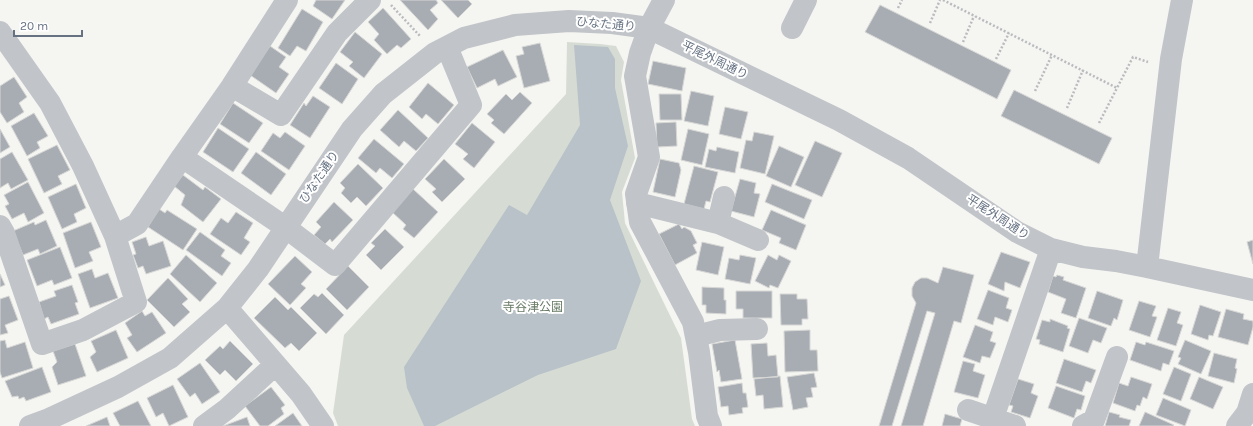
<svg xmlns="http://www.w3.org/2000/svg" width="1253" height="426" font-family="Karla,'Noto Sans JP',sans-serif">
<rect width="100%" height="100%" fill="#f5f6f2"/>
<!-- green -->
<path fill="#d6dcd4" d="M567,42L600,44L616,46L624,62L621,80L635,158L622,192L625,223L681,338L692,419L695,426H338L333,413L344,335L566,94Z"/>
<!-- water -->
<path fill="#b9c2c8" d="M574,45L608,47L615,59V88L628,146L610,200L641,281L616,349L538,375L435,426H424L407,388L404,367L509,205L527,215L580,125Z"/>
<!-- building -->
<path fill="#a8adb4" stroke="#d7d7d5" d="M316,0H345L332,19L313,6Z
M400,0H436L438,3L430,10L438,19L428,30Z
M441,0H468L472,4L458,18Z
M880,5L1011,70L997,99L865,32Z
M383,8L411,39L401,48L397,45L387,54L374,40L379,34L368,22Z
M302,9L323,22L306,51L297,46L290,56L278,48Z
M355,32L382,54L364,78L349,66L353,62L340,52Z
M540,43L550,81L524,88L516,56L524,54L522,47Z
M270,46L286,57L279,67L289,74L276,93L250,75Z
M503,50L517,77L498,86L495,79L477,88L467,67Z
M653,61L686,68L682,91L648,84Z
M336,63L358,79L342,104L319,88Z
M14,77L27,97L19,103L24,112L7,123L0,112V86Z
M428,83L454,105L438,124L426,114L422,119L409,107Z
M1014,90L1112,138L1099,164L1001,116Z
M691,91L714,96L708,126L684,121Z
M520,92L532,103L504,134L491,123L494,120L487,114L506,94L512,100Z
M659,94H681L682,120H660Z
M313,96L330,107L310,138L290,125L304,103L306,106Z
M233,103L263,123L249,143L220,124Z
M725,107L748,112L741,139L719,134Z
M398,110L428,138L416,151L404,141L399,147L380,130Z
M34,113L48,136L37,142L40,148L27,156L11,126Z
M676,122L677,146L657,147L656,123Z
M472,123L495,142L474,168L463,159L468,154L455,144Z
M218,128L249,149L233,172L203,152Z
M0,129L10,147L0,153Z
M688,129L709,134L702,165L681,160Z
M285,132L305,146L289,170L261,151L273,133L280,138Z
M754,132L774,136L765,174L740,168L746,140L752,141Z
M374,139L404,164L392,178L380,168L376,173L358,158Z
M815,141L842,153L822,197L795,185Z
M57,145L70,170L58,176L62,184L44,193L28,159Z
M779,146L804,157L791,187L766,176Z
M717,147L739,152L735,173L705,167L709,149L716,151Z
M12,152L28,180L11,189L8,183L0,188V159Z
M256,152L286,174L271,195L241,173Z
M444,159L465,179L442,202L432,192L436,189L425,179Z
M660,159L679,163L681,170L675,197L653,192Z
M358,164L383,188L366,206L357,197L351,203L341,193L345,188L340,183Z
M694,166L718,172L710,202L706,201L704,209L684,204Z
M183,175L203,190L205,187L221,199L203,222L181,205L185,195L174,186Z
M740,179L756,183L754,193L760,194L754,217L731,211Z
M28,182L44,213L28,222L24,213L12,219L5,206L9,204L4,195Z
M76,184L86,208L74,214L77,222L62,229L48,197Z
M772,184L812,200L804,219L765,202Z
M413,189L438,212L414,238L403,229L406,225L392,212Z
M334,202L353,220L332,242L330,239L325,244L314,235L321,227L316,222Z
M159,209L165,213L167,210L197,229L183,250L148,227Z
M771,210L806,225L796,250L779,243L781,238L762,230Z
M236,212L253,223L244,238L250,242L241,255L210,234L221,218L228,223Z
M46,220L57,246L40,254L38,249L23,255L13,231L34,222L35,225Z
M91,222L101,247L89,252L93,261L75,268L63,233Z
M679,224L682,229L684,227L691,231L697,243L693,245L697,253L675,265L659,234Z
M385,229L404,247L381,270L366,255L375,246L371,243Z
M200,232L225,250L221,256L231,263L222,276L186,250Z
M146,237L149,246L163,241L171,266L146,274L143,266L138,268L133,255L136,254L132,242Z
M1253,240V264L1247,242Z
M702,242L724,247L718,275L696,270Z
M60,247L72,278L54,285L52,280L37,286L27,260Z
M1001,252L1030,262L1020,288L1005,282L1004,291L988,284Z
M186,255L217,283L200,302L170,274Z
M740,255L756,258L750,284L725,279L729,258L739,260Z
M768,255L777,260L779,255L791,261L778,288L770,285L769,288L755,281Z
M295,256L312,272L301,284L306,288L290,305L268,284Z
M348,266L369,287L347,310L326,289Z
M943,267L974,275L961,323L954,321L923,426H901L935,313L927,311L892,426H879L916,303L912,296V288L915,282L921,278H927L938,283Z
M92,269L95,278L108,273L118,298L90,308L78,274Z
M0,274L5,285L0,287Z
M1057,275L1064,277L1063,280L1086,288L1076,318L1061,313L1066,299L1048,292L1053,276L1056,277Z
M168,278L188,299L182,304L190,312L174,327L147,300Z
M72,285L78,302L75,303L79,314L51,324L48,317L44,319L39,302L56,296L54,291Z
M702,287L724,288V300H726V314L706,313V305H702Z
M988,290L1009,298L1006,308L1012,310L1008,322L995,317L993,325L977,319Z
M736,291H772V318H743V309H736Z
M1097,291L1123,300L1117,320L1114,318L1111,326L1088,318Z
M322,293L344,315L326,334L300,308L314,294L318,297Z
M780,294H797V299H807L808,319H802V325H781Z
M9,296L18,320L5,325L8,333L0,335V299Z
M275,297L288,310L291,307L317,333L299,351L291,343L285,348L254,318Z
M1139,301L1156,306L1152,316L1157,317L1150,337L1129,330Z
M1200,305L1221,312L1213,336L1209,335L1208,340L1191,334Z
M1168,308L1181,312L1177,323L1183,325L1176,346L1157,340Z
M1226,309L1244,314L1243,319L1253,321V327L1248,345L1218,337Z
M142,311L145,316L152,312L166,333L137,352L127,338L132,335L125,323Z
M1079,318L1107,328L1101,343L1093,340L1088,353L1069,346Z
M1050,319L1068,326L1067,328L1070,329L1063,352L1039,344L1040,340L1036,339L1042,320L1050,322Z
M975,325L993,332L990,341L996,343L990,358L982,356L980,363L963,357Z
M116,330L128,358L97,372L90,357L96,352L91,341Z
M810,330V350H817L818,371L785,372L784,331Z
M5,340L7,348L25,342L33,368L2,378L0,372V341Z
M735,340L742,379L721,382L719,370L717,372L712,344Z
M1185,340L1211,351L1201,374L1178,364L1181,358L1178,357Z
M230,341L253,364L236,381L225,370L220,375L205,360L220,346L223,349Z
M1136,342L1145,345L1146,342L1174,351L1169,365L1163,363L1161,371L1130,360Z
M767,343L768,356L776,355L778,377L753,378L751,344Z
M75,344L86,376L58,385L52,367L57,362L53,351Z
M1214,353L1237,359L1235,368L1237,369L1234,383L1208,376Z
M1064,359L1096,370L1091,383L1086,381L1082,392L1056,383Z
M963,361L975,364L973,371L985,375L978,398L954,392Z
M200,363L220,392L202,404L195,393L190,397L177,379Z
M42,367L51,392L26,401L24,397L19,399L18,396L12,397L5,381Z
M1174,367L1191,374L1181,401L1163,394Z
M814,373L817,387L811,388L813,397L806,398L808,407L793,410L787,377Z
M780,376L783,407L764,409L763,395L756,396L754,379Z
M1131,377L1152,384L1147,399L1143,397L1140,406L1137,405L1135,411L1113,403L1119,383L1128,386Z
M1199,377L1223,387L1213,409L1190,399Z
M1018,379L1034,384L1031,393L1038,396L1030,418L1011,412L1013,406L1009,405Z
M742,383L743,393H746L748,407L742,408L743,413L729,415L728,406L721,407L718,387Z
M173,385L188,417L169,426L163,413L156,417L147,398Z
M1056,386L1085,396L1081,410L1077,409L1074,418L1048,408Z
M271,387L285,405L281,408L284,414L268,426H260L245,406Z
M1163,398L1191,410L1185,426L1156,415Z
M138,401L151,426H120L113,413Z
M1109,412L1120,415L1119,417L1131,420L1129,426H1105Z
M1145,412L1174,425L1173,426H1139Z
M293,413L302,426H275Z
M945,414L962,419L960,426H942Z
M107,417L110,426H86Z
M247,417L250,426H223Z"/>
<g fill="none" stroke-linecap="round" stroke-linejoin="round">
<!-- path -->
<path stroke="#b9bbbe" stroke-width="2.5" stroke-dasharray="2 2" stroke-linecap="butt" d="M943,0L1117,88L1133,57L1148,62
M391,5L420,36
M898,8L902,0
M930,23L940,0
M963,42L974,16
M996,59L1009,33
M1035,91L1052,55
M1067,108L1083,70
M1099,123L1117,88"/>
<!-- minor -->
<path stroke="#c1c4c8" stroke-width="22" d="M664,0L649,28L839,120L908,158L1017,232L1051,249L1083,257L1116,261L1147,267L1253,290
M792,28L806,0
M0,32L50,103L83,166L115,236L136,302L83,330L42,344L4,233L0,226
M232,86L281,115L337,33L370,0
M182,157L285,227L335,265L471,105L447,47
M637,203L718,223L758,240
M718,223L724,197
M115,236L137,224L182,157L232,86L287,0
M1147,267L1171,59L1182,0
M227,308L301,394L323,426
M696,336L720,330L757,329
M968,410L1015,426
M993,418L1051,249
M30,426L49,419L118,387L170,358L227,308L258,269L352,129L383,94L435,53L464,38L515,25L569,21L612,23L649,28L640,53L635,76L649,157L636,194L640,222L693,322L699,352L707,416L711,426
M204,426L227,409L275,365
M1083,426L1094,420L1117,357
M1237,426L1247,413L1253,394"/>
</g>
<g text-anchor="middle" stroke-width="4" stroke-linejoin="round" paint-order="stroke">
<!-- street labels -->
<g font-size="12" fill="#667282" stroke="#fff">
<text transform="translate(606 24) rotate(5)" y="4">ひなた通り</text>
<text transform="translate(715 60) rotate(26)" y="4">平尾外周通り</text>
<text transform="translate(319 177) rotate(-56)" y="4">ひなた通り</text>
<text transform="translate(998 217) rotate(33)" y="4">平尾外周通り</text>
</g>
<!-- park labels -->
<g font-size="12" fill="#667a64" stroke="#fff">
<text x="533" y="311">寺谷津公園</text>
</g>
</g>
<!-- scale -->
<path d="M14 30v6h68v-6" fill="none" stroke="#667282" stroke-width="2"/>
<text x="20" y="30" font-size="12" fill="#667282" stroke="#ffffff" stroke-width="3" paint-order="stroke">20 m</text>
</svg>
